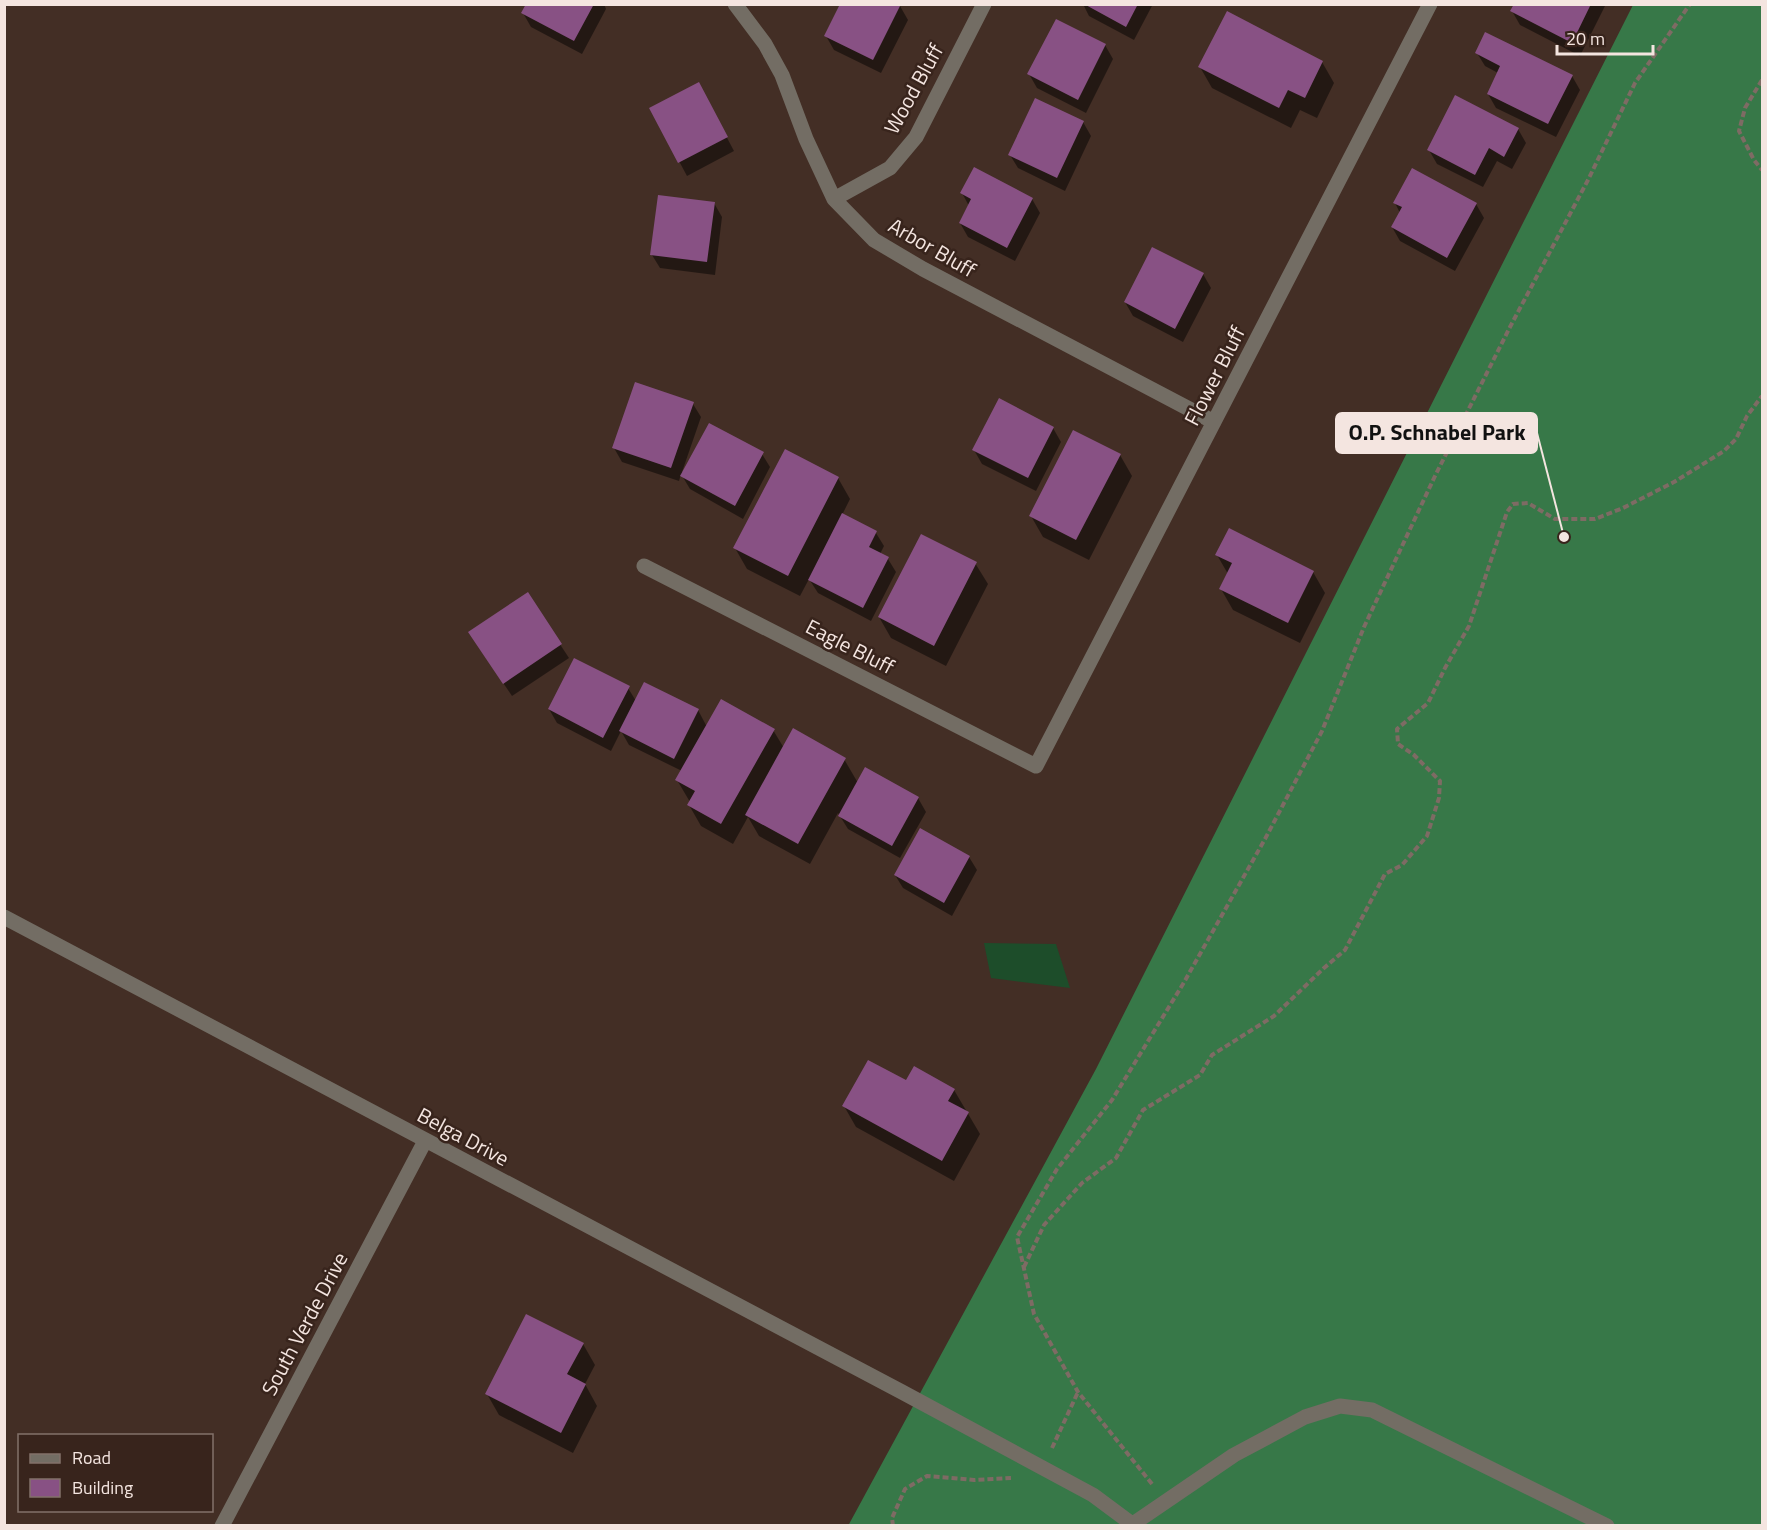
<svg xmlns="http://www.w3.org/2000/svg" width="1767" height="1530" font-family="'Titillium Web',sans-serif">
<rect width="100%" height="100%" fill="#432e25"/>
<!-- green -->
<path fill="#1d4d2a" d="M984,943L1056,944L1070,988L991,978Z"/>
<!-- forest -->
<path fill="#377848" d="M1633,5H1762V1525L848,1526L1096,1069Z"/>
<!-- shadow -->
<path fill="#0007" d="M527,4H604L606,9L582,54L531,27L523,13Z
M1083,4H1153L1134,40L1089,16Z
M1515,4H1606L1580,56L1520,25L1512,11Z
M900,6L908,20L881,73L834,50L826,36Z
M1105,45L1113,59L1086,113L1037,88L1029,74Z
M1477,53L1572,76L1580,90L1556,137L1496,108L1488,94L1498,73L1485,66Z
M1322,62L1334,83L1317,118L1300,110L1291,128L1212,88L1200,67Z
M706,98L734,151L687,176L651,109Z
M1083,122L1091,136L1065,191L1018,168L1010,155Z
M1518,129L1526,143L1512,169L1497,161L1483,187L1437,164L1429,150Z
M962,193L1032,199L1040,213L1015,261L968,237L960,223L969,206Z
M714,203L722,217L715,275L660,268L652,255Z
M1395,203L1476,204L1484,218L1455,271L1400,241L1392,227L1400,213Z
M1203,274L1211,288L1183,342L1133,316L1125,302Z
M693,404L701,417L682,472L762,454L770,467L743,519L690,489L681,474L679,481L622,462L614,448Z
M1053,428L1061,442L1036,491L982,464L974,450Z
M1120,455L1132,476L1089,560L1043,537L1031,516Z
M838,478L850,499L842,515L876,533L884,546L880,554L888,559L896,572L871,621L818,593L809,579L800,596L747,569L735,548Z
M1217,555L1313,572L1325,593L1300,643L1233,610L1221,589L1228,574Z
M975,563L988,584L946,666L891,638L879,617Z
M527,594L569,658L512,696L478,646Z
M628,688L636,701L698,710L707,727L773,730L784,748L844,759L858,783L918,798L926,812L900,858L848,829L838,813L810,864L759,836L748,817L733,844L701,826L689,805L690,802L677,780L682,771L629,745L621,731L611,751L557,723L549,709Z
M969,857L977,870L952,916L903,888L895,875Z
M907,1082L954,1090L980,1134L954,1181L856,1127L844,1106Z
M583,1344L595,1365L585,1384L597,1406L573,1453L499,1415L487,1394Z"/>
<!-- building -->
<path fill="#885184" d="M526,4H594L574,41L521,13Z
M840,4H901L873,60L824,36Z
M1084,4H1138L1126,27Z
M1514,4H1591L1572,43L1510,11Z
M1227,11L1323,61L1305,98L1288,90L1279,108L1198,67Z
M1056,19L1106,44L1078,100L1027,74Z
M1485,32L1573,75L1548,124L1487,94L1500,66L1475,53Z
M699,82L728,137L678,163L649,108Z
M1455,95L1519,128L1504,157L1489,148L1475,175L1427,150Z
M1035,98L1084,121L1057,178L1008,155Z
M974,167L1033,198L1007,248L959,223L971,199L960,193Z
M1412,168L1477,203L1447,258L1391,227L1402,207L1393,203Z
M658,195L715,202L707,262L650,255Z
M1152,247L1204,273L1175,329L1124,302Z
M635,382L694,402L671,468L612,448Z
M999,398L1054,427L1028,478L972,450Z
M709,423L764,452L735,506L680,476Z
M1073,430L1121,454L1076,540L1029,516Z
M785,449L839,477L788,576L733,548Z
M842,513L877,531L869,547L889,557L863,608L808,580Z
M1229,528L1314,571L1288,623L1219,589L1232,563L1215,555Z
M921,534L977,562L934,646L878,617Z
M528,592L562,644L503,684L468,632Z
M574,658L630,686L603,738L548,709Z
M644,682L699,709L674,759L619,731Z
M721,699L775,729L721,824L687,805L695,791L675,780Z
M793,728L846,758L798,844L745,815Z
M865,767L919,797L892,846L838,816Z
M920,828L970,856L944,903L894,875Z
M868,1060L906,1080L914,1066L955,1089L948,1101L969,1112L942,1161L842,1106Z
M526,1314L584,1343L567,1374L586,1384L561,1433L485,1394Z"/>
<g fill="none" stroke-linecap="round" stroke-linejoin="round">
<!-- path -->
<path stroke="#7e6b64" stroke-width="4" stroke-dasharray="6 3" stroke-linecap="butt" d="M1762,80L1745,108L1739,131L1754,160L1762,170
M1024,1267L1044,1225L1082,1183L1116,1158L1143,1110L1200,1075L1212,1055L1274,1016L1324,968L1345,950L1385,874L1402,865L1427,836L1439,798L1440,781L1414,755L1398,744L1397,729L1428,703L1445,668L1469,626L1507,512L1513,504L1528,503L1555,519H1595L1623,508L1674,482L1724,451L1736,439L1747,416L1762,396
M1052,1448L1078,1392
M1152,1484L1078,1392L1034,1314L1017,1237L1057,1169L1112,1100L1183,984L1265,839L1322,731L1364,627L1435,476L1510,327L1588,180L1635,83L1690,4
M893,1526L892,1518L905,1489L927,1476L974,1480L1011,1478"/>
<!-- minor -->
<path stroke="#736d64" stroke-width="15" d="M735,4L765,44L782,75L806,139L834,199L874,240L923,269L1214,422
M834,199L890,168L916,137L984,4
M644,566L1036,766L1430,4
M4,917L902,1392L1093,1495L1132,1524
M222,1526L425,1141
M1130,1526L1234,1455L1305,1417L1340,1406L1372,1410L1607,1526"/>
</g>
<g text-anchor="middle" stroke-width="5" stroke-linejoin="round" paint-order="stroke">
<!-- street labels -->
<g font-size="21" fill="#f4e5e0" stroke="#38241c">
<text transform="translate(914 89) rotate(-61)" y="7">Wood Bluff</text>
<text transform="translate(932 248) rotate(30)" y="7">Arbor Bluff</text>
<text transform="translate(1215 376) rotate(-63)" y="7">Flower Bluff</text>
<text transform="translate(850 647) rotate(27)" y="7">Eagle Bluff</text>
<text transform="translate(463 1137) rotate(28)" y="7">Belga Drive</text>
<text transform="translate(305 1324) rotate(-62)" y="7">South Verde Drive</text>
</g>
</g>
<!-- callouts -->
<path fill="none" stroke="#f4e5e0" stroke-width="2" d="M1564 537L1537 433"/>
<circle fill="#f4e5e0" stroke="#38241c" stroke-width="2" cx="1564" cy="537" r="6"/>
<rect fill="#f4e5e0" stroke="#f4e5e0" stroke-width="2" x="1336" y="413" width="201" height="40" rx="6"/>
<g font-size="22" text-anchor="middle" font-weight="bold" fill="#111">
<text x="1437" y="440">O.P. Schnabel Park</text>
</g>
<!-- border -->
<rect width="1767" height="1530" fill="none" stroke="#f4e5e0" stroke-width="12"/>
<!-- legend -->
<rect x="18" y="1434" width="195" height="78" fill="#38241c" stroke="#83716a" stroke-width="1.5"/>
<rect x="30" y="1454" width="30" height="9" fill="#736d64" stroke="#83716a" stroke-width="1.5"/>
<text x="72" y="1464" font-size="18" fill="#f4e5e0">Road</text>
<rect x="30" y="1479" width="30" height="18" fill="#885184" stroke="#83716a" stroke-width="1.5"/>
<text x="72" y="1494" font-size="18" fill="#f4e5e0">Building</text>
<!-- scale -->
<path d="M1557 45v9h96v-9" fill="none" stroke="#f4e5e0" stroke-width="3"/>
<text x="1566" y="45" font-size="18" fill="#f4e5e0" stroke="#38241c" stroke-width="4.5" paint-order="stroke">20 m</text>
</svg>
